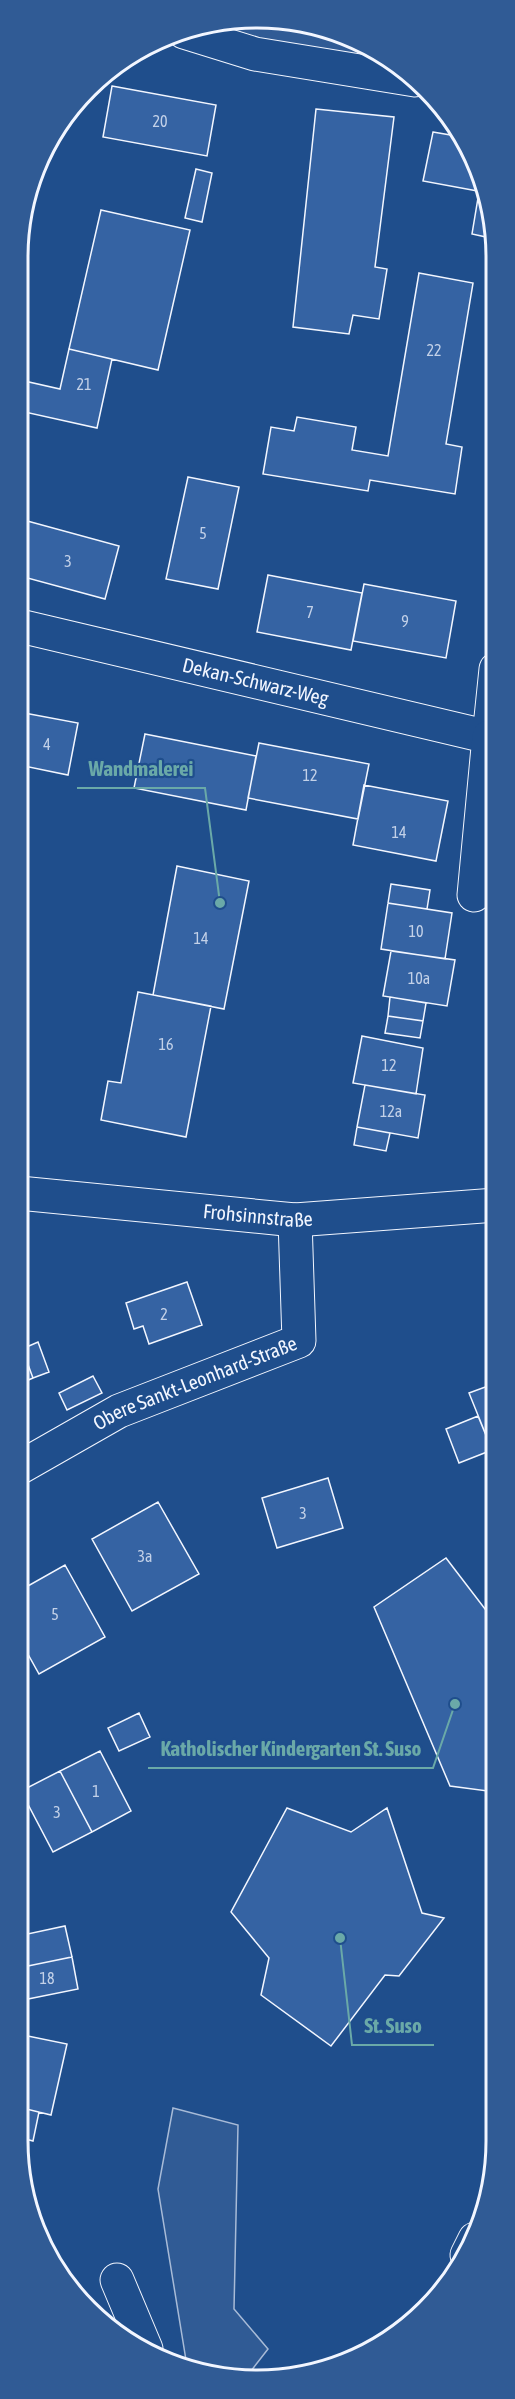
<svg xmlns="http://www.w3.org/2000/svg" width="515" height="2399" font-family="'Asap Condensed',sans-serif">
<rect width="100%" height="100%" fill="#1f4e8c"/>
<!-- built -->
<path fill="#305b95" stroke="#a8bbd7" stroke-width="1.5" d="M288,20L364,43L394,65L255,39L211,25Z
M173,2108L238,2125L234,2309L268,2349L244,2380L192,2369L186,2360L158,2189Z"/>
<!-- building -->
<path fill="#3563a3" stroke="#f2f6ff" stroke-width="1.5" d="M112,86L216,105L207,156L103,137Z
M316,109L394,117L375,267L387,269L379,319L353,315L349,334L293,327Z
M433,132L462,137L472,152L483,192L423,181Z
M196,169L212,173L202,222L185,218Z
M478,198L485,200L490,216L486,237L472,234Z
M101,210L190,230L158,370L69,349Z
M419,273L473,283L446,444L462,447L455,494L370,480L368,491L263,474L271,427L294,431L297,417L356,427L352,450L388,456Z
M69,349L112,359L97,428L20,411V380L60,389Z
M188,477L239,487L218,589L166,579Z
M20,519L119,546L105,599L20,576Z
M268,575L362,593L351,650L257,632Z
M364,584L456,601L446,658L353,641Z
M19,712L78,723L68,775L19,765Z
M145,734L256,756L246,810L134,788Z
M259,743L369,764L358,819L248,798Z
M364,785L448,801L436,861L353,845Z
M19,823L28,825L19,873Z
M177,866L249,881L224,1009L153,995Z
M391,884L430,890L427,909L388,903Z
M388,903L452,913L445,959L381,949Z
M391,951L455,960L447,1006L383,996Z
M138,992L211,1006L186,1137L101,1120L108,1081L121,1083Z
M390,997L426,1003L423,1021L388,1016Z
M388,1016L423,1021L420,1038L385,1033Z
M362,1036L423,1048L416,1094L353,1083Z
M365,1085L425,1095L418,1138L357,1127Z
M357,1127L390,1133L386,1151L354,1145Z
M187,1282L202,1325L149,1344L143,1326L134,1329L126,1303Z
M19,1340L33,1378L19,1384Z
M38,1342L49,1372L33,1378L22,1349Z
M93,1376L102,1393L67,1410L59,1393Z
M496,1383V1448L492,1450L469,1393Z
M478,1416L492,1450L459,1463L446,1429Z
M328,1478L343,1528L277,1548L262,1498Z
M158,1502L199,1574L132,1611L92,1539Z
M446,1558L495,1622V1792L450,1786L374,1607Z
M65,1565L105,1637L39,1674L19,1638V1591Z
M139,1713L150,1737L119,1751L108,1728Z
M100,1751L131,1811L92,1832L60,1771Z
M60,1771L92,1832L53,1852L21,1791Z
M287,1808L351,1832L387,1808L422,1913L444,1918L399,1976L385,1975L331,2046L261,1995L269,1958L231,1912Z
M65,1926L72,1957L18,1968V1936Z
M72,1957L78,1989L18,2001V1968Z
M18,2034L67,2044L51,2115L18,2107Z
M18,2107L39,2112L33,2141L18,2137Z"/>
<g fill="none" stroke-linecap="round" stroke-linejoin="round">
<defs>
<g id="minor">
<path d="M184,32L255,54L415,80"/>
<path id="s1" d="M20,626L489,737L496,669"/>
<path d="M474,895L489,737"/>
<path id="s2" d="M19,1193L295,1220L496,1205"/>
<path id="s3" d="M19,1468L119,1411L299,1341L295,1220"/>
<path d="M467,2255L475,2239"/>
<path d="M117,2280L146,2349"/>
</g>
</defs>
<!-- minor casing -->
<use href="#minor" stroke="#f2f6ff" stroke-width="35"/>
<!-- minor -->
<use href="#minor" stroke="#1f4e8c" stroke-width="33"/>
</g>
<g text-anchor="middle" stroke-width="4.5" stroke-linejoin="round" paint-order="stroke">
<!-- number labels -->
<g font-size="16" fill="#c3d1e8">
<text x="160" y="127">20</text>
<text x="434" y="356">22</text>
<text x="84" y="390">21</text>
<text x="203" y="539">5</text>
<text x="68" y="567">3</text>
<text x="310" y="618">7</text>
<text x="405" y="627">9</text>
<text x="47" y="750">4</text>
<text x="310" y="781">12</text>
<text x="399" y="838">14</text>
<text x="416" y="937">10</text>
<text x="201" y="944">14</text>
<text x="419" y="984">10a</text>
<text x="166" y="1050">16</text>
<text x="389" y="1071">12</text>
<text x="391" y="1117">12a</text>
<text x="164" y="1320">2</text>
<text x="303" y="1519">3</text>
<text x="145" y="1562">3a</text>
<text x="55" y="1620">5</text>
<text x="96" y="1797">1</text>
<text x="57" y="1818">3</text>
<text x="47" y="1984">18</text>
</g>
<!-- street labels -->
<g font-size="20" fill="#f2f6ff" stroke="#1f4e8c">
<text dy="7" stroke="none"><textPath href="#s1" startOffset="242">Dekan-Schwarz-Weg</textPath></text>
<text dy="7" stroke="none"><textPath href="#s2" startOffset="240">Frohsinnstraße</textPath></text>
<text dy="7" stroke="none"><textPath href="#s3" startOffset="196">Obere Sankt-Leonhard-Straße</textPath></text>
</g>
</g>
<!-- crop -->
<path d="M0 0H515V2399H0ZM257 28H257A229 229 0 0 1 486 257V2141A229 229 0 0 1 257 2370H257A229 229 0 0 1 28 2141V257A229 229 0 0 1 257 28Z" fill="#305b95" fill-rule="evenodd"/>
<path fill="none" stroke="#f2f6ff" stroke-width="3" d="M257 28H257A229 229 0 0 1 486 257V2141A229 229 0 0 1 257 2370H257A229 229 0 0 1 28 2141V257A229 229 0 0 1 257 28Z"/>
<!-- callouts -->
<path fill="none" stroke="#6aa9a8" stroke-width="2" d="M220 903L205 788H77M455 1704L433 1768H148M340 1938L352 2045H434"/>
<g fill="#6aa9a8" stroke="#1f4e8c" stroke-width="2">
<circle cx="220" cy="903" r="6"/>
<circle cx="455" cy="1704" r="6"/>
<circle cx="340" cy="1938" r="6"/>
</g>
<g font-size="21" text-anchor="middle" font-weight="bold" fill="#6aa9a8" stroke="#1f4e8c" stroke-width="4.5" stroke-linejoin="round" paint-order="stroke">
<text x="141" y="776">Wandmalerei</text>
<text x="291" y="1756">Katholischer Kindergarten St. Suso</text>
<text x="393" y="2033">St. Suso</text>
</g>
</svg>
